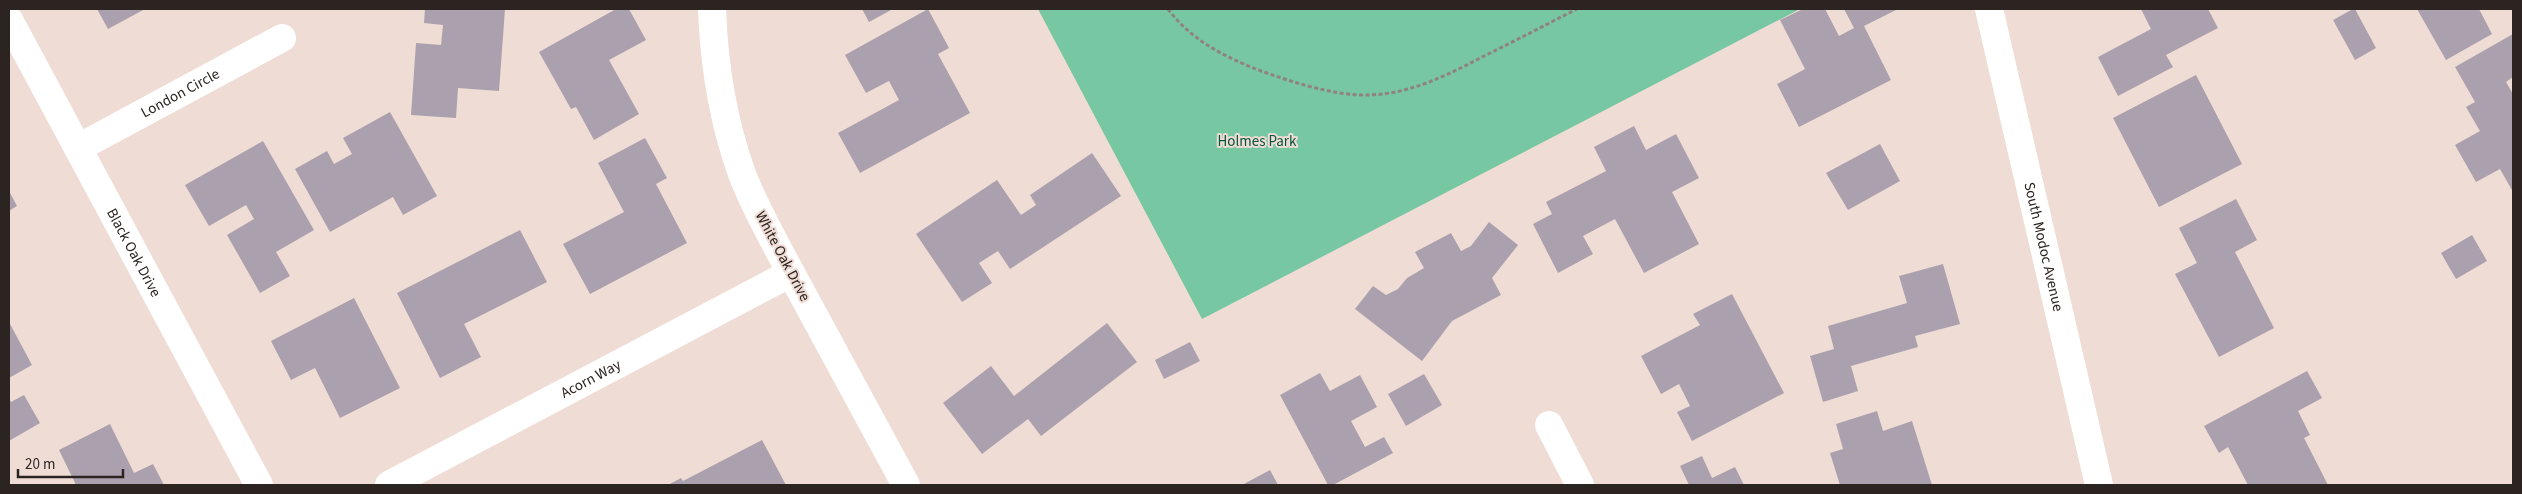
<svg xmlns="http://www.w3.org/2000/svg" width="2522" height="494" font-family="'Source Sans 3',sans-serif">
<rect width="100%" height="100%" fill="#efdcd4"/>
<!-- green -->
<path fill="#77c7a3" d="M1038,9H1800L1202,319Z"/>
<!-- building -->
<path fill="#aba0ae" d="M97,9H145L108,29Z
M425,9H505L499,91L458,88L456,118L411,115L416,43L441,45L443,25L424,23Z
M616,9H629L646,40L609,60L639,114L594,140L576,107L571,109L539,52Z
M862,9H893L869,22Z
M928,9L949,48L938,54L970,113L860,173L838,133L899,100L889,81L866,93L845,55Z
M1803,9H1825L1839,36L1854,28L1844,9H1898L1864,26L1891,80L1799,127L1777,84L1805,69L1780,20Z
M2141,9H2208L2218,28L2166,55L2173,67L2118,96L2098,57L2151,29Z
M2353,9H2355L2376,48L2355,60L2333,20Z
M2417,9H2479L2492,34L2446,60Z
M2513,34V77L2506,82L2513,94V192L2500,169L2476,182L2455,145L2480,131L2466,107L2475,102L2455,67Z
M2196,75L2242,164L2159,207L2113,118Z
M390,112L437,196L403,215L393,197L330,232L295,169L327,151L334,164L352,154L343,138Z
M1634,126L1646,150L1676,134L1699,178L1672,192L1699,244L1644,273L1615,219L1583,236L1593,254L1558,273L1533,224L1552,214L1546,202L1606,171L1594,147Z
M645,138L667,178L656,184L687,243L590,294L563,244L624,212L598,163Z
M263,141L314,230L276,252L290,276L260,293L227,235L254,219L246,205L209,226L185,185Z
M1880,144L1900,181L1848,210L1826,173Z
M1092,153L1121,196L1010,269L998,251L979,263L992,283L962,302L916,234L997,180L1021,215L1036,205L1030,195Z
M9,191L17,206L9,211Z
M2236,199L2257,240L2235,252L2274,328L2219,357L2175,274L2197,263L2179,228Z
M1489,222L1518,245L1492,278L1501,295L1452,321L1422,361L1355,309L1373,286L1386,295L1398,289L1407,278L1424,268L1415,252L1451,233L1461,251L1471,246Z
M520,230L547,282L464,324L481,357L440,378L397,293Z
M2472,235L2487,261L2456,279L2441,253Z
M1943,264L1960,324L1915,336L1918,347L1851,366L1858,391L1823,402L1810,356L1834,349L1828,326L1907,303L1899,276Z
M1732,294L1784,393L1692,441L1677,412L1690,406L1679,384L1661,394L1641,356L1700,325L1693,314Z
M354,298L400,388L340,418L315,368L291,380L271,341Z
M9,322L32,365L9,378Z
M1107,323L1137,362L1041,436L1028,419L982,454L943,403L991,366L1014,396Z
M1190,342L1200,361L1164,379L1155,360Z
M2307,371L2322,398L2298,411L2310,435L2304,438L2328,485H2248L2228,447L2219,453L2204,426Z
M1320,373L1330,391L1360,375L1377,407L1351,421L1365,447L1384,437L1393,453L1333,485H1328L1280,395Z
M1424,374L1442,405L1406,426L1388,394Z
M24,395L40,423L9,441V398L11,402Z
M1877,411L1883,431L1912,421L1932,485H1840L1830,453L1843,449L1836,424Z
M110,424L134,473L153,464L164,485H76L59,450Z
M762,440L786,485H668L681,478L683,481Z
M1702,456L1712,478L1735,467L1744,485H1689L1680,466Z
M1270,470L1278,485H1242Z"/>
<g fill="none" stroke-linecap="round" stroke-linejoin="round">
<!-- path -->
<path stroke="#90837d" stroke-width="3" stroke-dasharray="4 2.5" stroke-linecap="butt" d="M1168,9C1192,41 1225,57 1261,71C1292,82 1335,96 1368,95C1414,94 1453,72 1492,52C1521,38 1549,23 1577,9"/>
<!-- minor -->
<g stroke="#fff" stroke-width="28">
<path d="M712,9C714,65 723,121 742,174C755,208 774,241 791,273"/>
<path id="s1" d="M1989,9L2099,485"/>
<path id="s2" d="M78,148L282,38"/>
<path d="M1549,425L1580,485"/>
</g>
<!-- tertiary -->
<g stroke="#fff" stroke-width="28">
<path id="s3" d="M9,20L259,485"/>
<path id="s4" d="M389,485L791,273L906,485"/>
</g>
</g>
<g text-anchor="middle" stroke-width="4" stroke-linejoin="round" paint-order="stroke">
<!-- street labels -->
<g font-size="15" fill="#2b2421" stroke="#efdcd4">
<text dy="5" stroke="none"><textPath href="#s2" startOffset="116">London Circle</textPath></text>
<text dy="5" stroke="none"><textPath href="#s1" startOffset="244">South Modoc Avenue</textPath></text>
<text dy="5" stroke="none"><textPath href="#s3" startOffset="264">Black Oak Drive</textPath></text>
<text transform="translate(783 256) rotate(62)" y="5">White Oak Drive</text>
<text dy="5" stroke="none"><textPath href="#s4" startOffset="228">Acorn Way</textPath></text>
</g>
<!-- park labels -->
<g font-size="15" fill="#04553a" stroke="#efdcd4">
<text x="1257" y="146">Holmes Park</text>
</g>
</g>
<!-- border -->
<rect width="2522" height="494" fill="none" stroke="#2b2421" stroke-width="20"/>
<!-- scale -->
<path d="M18 469v8h105v-8" fill="none" stroke="#2b2421" stroke-width="2.5"/>
<text x="25" y="469" font-size="15" fill="#2b2421" stroke="#efdcd4" stroke-width="4" paint-order="stroke">20 m</text>
</svg>
